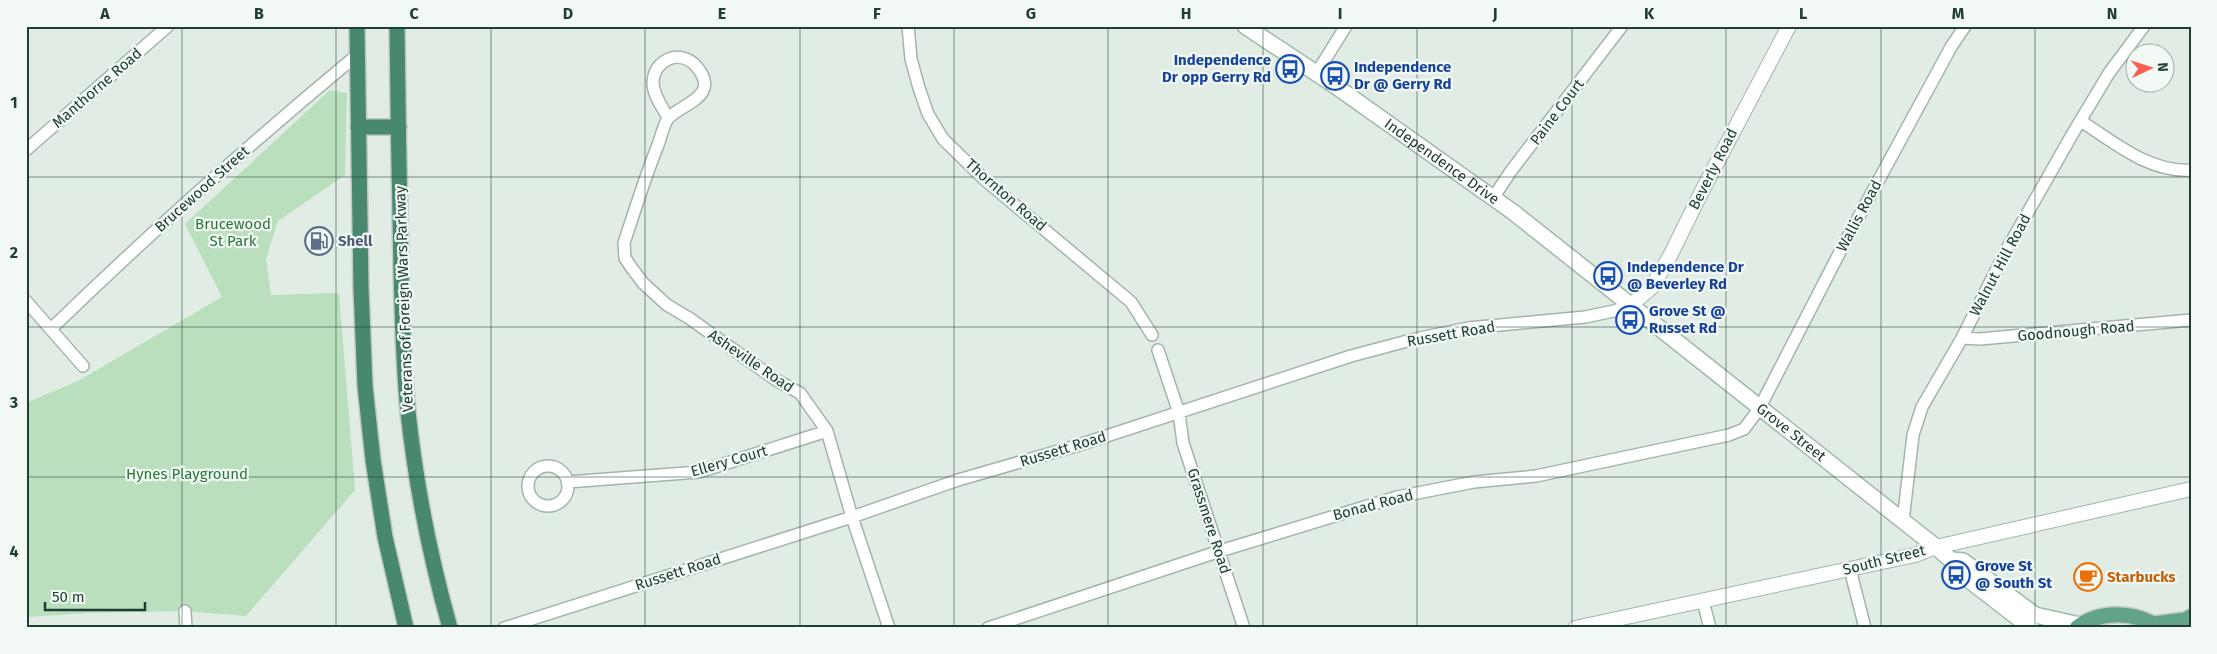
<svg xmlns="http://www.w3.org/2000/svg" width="2217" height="654" font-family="'Fira Sans',sans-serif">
<rect width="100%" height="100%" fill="#e1ece5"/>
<!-- green -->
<path fill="#b9dfbd" d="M330,90L347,93L345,175L278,221L266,259L271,295L339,293L355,490L246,616L185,611L88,613L26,617V403L78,381L222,297L185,224Z"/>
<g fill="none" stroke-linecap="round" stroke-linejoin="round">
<defs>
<path id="minor" d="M908,26L911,59L919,88L928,114L943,139L985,180L1131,302L1152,335
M1316,74L1346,26
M668,118C663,108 653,95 653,83C653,60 680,48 696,66C724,98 676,105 667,120C663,127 661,137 658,145C645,177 635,210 624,243L625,258L631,267L643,283L667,305L689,318L776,380L800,393L827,431L852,517L889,628
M2081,121C2113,142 2150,173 2191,170
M26,150L168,26
M1493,198L1511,171L1622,26
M26,301L83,366
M52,328C150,233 252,142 357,55
M1962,338L1980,339L2191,320
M1158,350L1179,413L1183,443L1244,628
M528 486a20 20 0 1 1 40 0a20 20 0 1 1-40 0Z
M567,482L699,472L827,431
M1903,521L1913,435L1922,407L1962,338L2007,249L2073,133L2109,73L2144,26
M1850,569L1865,628
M1703,601L1710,628
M185,611L186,628
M504,628L852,517L958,480L1079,445L1351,356L1411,340L1468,328L1585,317L1614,311L1631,305
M988,628L1220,551L1397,497L1474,482L1536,476L1729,435L1744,429L1759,409L1844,244L1951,47L1965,26"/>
<path id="tertiary" d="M1631,305L1652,287L1670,256L1702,191L1789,26
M1575,628L1915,555L1936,547L2191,489"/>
<g id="secondary">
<path id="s1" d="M1245,26L1334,85L1513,212L1936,547L1951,560L1956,570L2031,628"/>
<path d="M1951,560L1963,561L2035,615L2080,625"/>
</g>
<path id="primary" d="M2154,624L2185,620L2191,617
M2077,628C2100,610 2136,611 2159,628"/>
<path id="trunk" d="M357,26L361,288L365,386L373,460L385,537L406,628
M397,26C398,106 399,185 401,265C402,314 403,363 408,412C416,485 430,557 450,628
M358,127H399"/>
</defs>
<!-- minor casing -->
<use href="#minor" stroke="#a3b4ab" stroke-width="14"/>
<!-- tertiary casing -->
<use href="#tertiary" stroke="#a3b4ab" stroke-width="16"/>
<!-- secondary casing -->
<use href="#secondary" stroke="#9fb9ab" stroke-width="18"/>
<!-- primary casing -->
<use href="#primary" stroke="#c1c9c5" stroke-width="18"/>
<!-- trunk casing -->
<use href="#trunk" stroke="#c1c9c5" stroke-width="18"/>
<!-- minor -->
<use href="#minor" stroke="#fff" stroke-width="11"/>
<!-- tertiary -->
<use href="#tertiary" stroke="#fff" stroke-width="14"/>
<!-- secondary -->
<use href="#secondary" stroke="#fff" stroke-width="15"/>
<!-- primary -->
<use href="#primary" stroke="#63a489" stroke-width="15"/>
<!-- trunk -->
<use href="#trunk" stroke="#47886e" stroke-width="15"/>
</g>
<!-- grid -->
<path fill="none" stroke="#203e31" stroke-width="1" stroke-opacity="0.55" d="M182,26V628M336,26V628M491,26V628M645,26V628M800,26V628M954,26V628M1108,26V628M1263,26V628M1417,26V628M1572,26V628M1726,26V628M1881,26V628M2035,26V628M26,177H2191M26,327H2191M26,477H2191"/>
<!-- icons -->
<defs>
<symbol id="bus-ring" viewBox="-11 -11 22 22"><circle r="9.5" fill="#f2f9f4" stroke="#1a4fb4" stroke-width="1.5"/><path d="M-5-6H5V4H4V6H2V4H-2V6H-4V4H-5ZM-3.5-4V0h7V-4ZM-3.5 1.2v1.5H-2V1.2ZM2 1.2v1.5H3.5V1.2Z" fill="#1a4fb4"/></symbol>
<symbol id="fuel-ring" viewBox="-11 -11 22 22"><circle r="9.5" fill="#f2f9f4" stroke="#5c6f8a" stroke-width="1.5"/><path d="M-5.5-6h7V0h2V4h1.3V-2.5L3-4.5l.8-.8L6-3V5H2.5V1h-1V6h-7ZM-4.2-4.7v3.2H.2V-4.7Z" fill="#5c6f8a"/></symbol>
<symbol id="cafe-ring" viewBox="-11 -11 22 22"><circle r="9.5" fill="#f2f9f4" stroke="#e8710a" stroke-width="1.5"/><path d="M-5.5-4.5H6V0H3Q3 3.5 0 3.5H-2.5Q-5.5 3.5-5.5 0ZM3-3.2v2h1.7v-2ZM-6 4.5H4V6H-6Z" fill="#e8710a"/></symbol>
</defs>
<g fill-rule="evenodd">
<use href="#bus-ring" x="1274" y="53" width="32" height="32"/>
<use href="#bus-ring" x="1319" y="60" width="32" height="32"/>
<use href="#fuel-ring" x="303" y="225" width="32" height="32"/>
<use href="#bus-ring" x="1592" y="260" width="32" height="32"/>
<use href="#bus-ring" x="1614" y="304" width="32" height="32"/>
<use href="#bus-ring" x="1940" y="559" width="32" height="32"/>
<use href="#cafe-ring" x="2072" y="561" width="32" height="32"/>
</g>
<g text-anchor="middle" stroke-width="4.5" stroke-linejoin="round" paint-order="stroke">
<!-- transit labels -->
<g font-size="15" font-weight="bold" fill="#164399" stroke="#f2f9f4" text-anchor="start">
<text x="1271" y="65" text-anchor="end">Independence<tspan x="1271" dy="17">Dr opp Gerry Rd</tspan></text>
<text x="1354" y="72">Independence<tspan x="1354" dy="17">Dr @ Gerry Rd</tspan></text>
<text x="1627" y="272">Independence Dr<tspan x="1627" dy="17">@ Beverley Rd</tspan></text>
<text x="1649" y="316">Grove St @<tspan x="1649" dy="17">Russet Rd</tspan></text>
<text x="1975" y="571">Grove St<tspan x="1975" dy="17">@ South St</tspan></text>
</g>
<!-- street labels -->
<g font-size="15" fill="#203e31" stroke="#f2f9f4">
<text transform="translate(97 88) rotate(-41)" y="5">Manthorne Road</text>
<text transform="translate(1557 112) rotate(-53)" y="5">Paine Court</text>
<text dy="5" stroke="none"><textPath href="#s1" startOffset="239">Independence Drive</textPath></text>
<text transform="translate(1713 169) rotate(-63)" y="5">Beverly Road</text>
<text transform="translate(202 189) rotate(-42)" y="5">Brucewood Street</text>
<text transform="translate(1006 195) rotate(41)" y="5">Thornton Road</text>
<text transform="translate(1859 216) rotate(-62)" y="5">Wallis Road</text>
<text transform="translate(2000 265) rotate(-62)" y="5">Walnut Hill Road</text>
<text transform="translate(404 299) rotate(-92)" y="5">Veterans of Foreign Wars Parkway</text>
<text transform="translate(2076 331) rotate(-5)" y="5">Goodnough Road</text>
<text transform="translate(1451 334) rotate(-10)" y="5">Russett Road</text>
<text transform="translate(751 361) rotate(34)" y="5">Asheville Road</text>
<text dy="5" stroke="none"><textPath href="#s1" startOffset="681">Grove Street</textPath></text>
<text transform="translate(1063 449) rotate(-17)" y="5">Russett Road</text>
<text transform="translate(729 461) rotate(-16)" y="5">Ellery Court</text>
<text transform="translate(1373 505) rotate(-15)" y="5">Bonad Road</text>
<text transform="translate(1209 521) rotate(72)" y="5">Grassmere Road</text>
<text transform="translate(1884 560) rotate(-14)" y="5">South Street</text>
<text transform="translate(678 572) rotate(-18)" y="5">Russett Road</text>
</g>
<!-- park labels -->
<g font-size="15" fill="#28773a" stroke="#f2f9f4">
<text x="233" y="229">Brucewood<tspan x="233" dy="17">St Park</tspan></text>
<text x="187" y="479">Hynes Playground</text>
</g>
<!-- service labels -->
<g font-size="15" font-weight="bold" fill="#4e5e75" stroke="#f2f9f4" text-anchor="start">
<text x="338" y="246">Shell</text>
</g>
<!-- food labels -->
<g font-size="15" font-weight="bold" fill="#c56008" stroke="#f2f9f4" text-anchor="start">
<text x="2107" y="582">Starbucks</text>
</g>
</g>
<!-- border -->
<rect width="2217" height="654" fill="none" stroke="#f2f9f4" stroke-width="55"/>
<!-- north arrow -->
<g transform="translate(2150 68) rotate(86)"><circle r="24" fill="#f2f9f4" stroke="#9eaea6"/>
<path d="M0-4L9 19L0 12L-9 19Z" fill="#f95f53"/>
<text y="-8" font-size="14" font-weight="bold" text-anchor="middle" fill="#203e31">N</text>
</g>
<!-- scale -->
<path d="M45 602v8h100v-8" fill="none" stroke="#203e31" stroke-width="2.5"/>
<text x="52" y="602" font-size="15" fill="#203e31" stroke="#f2f9f4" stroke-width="4" paint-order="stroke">50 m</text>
<rect x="28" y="28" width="2162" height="598" fill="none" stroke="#203e31" stroke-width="2"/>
<g font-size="16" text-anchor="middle" font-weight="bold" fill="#203e31">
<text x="105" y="19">A</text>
<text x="259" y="19">B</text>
<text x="414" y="19">C</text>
<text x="568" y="19">D</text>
<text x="722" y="19">E</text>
<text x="877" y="19">F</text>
<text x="1031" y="19">G</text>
<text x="1186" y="19">H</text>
<text x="1340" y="19">I</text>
<text x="1495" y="19">J</text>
<text x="1649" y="19">K</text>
<text x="1803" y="19">L</text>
<text x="1958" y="19">M</text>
<text x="2112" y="19">N</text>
<text x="14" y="108">1</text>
<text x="14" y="258">2</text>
<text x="14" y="408">3</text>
<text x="14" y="557">4</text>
</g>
</svg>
